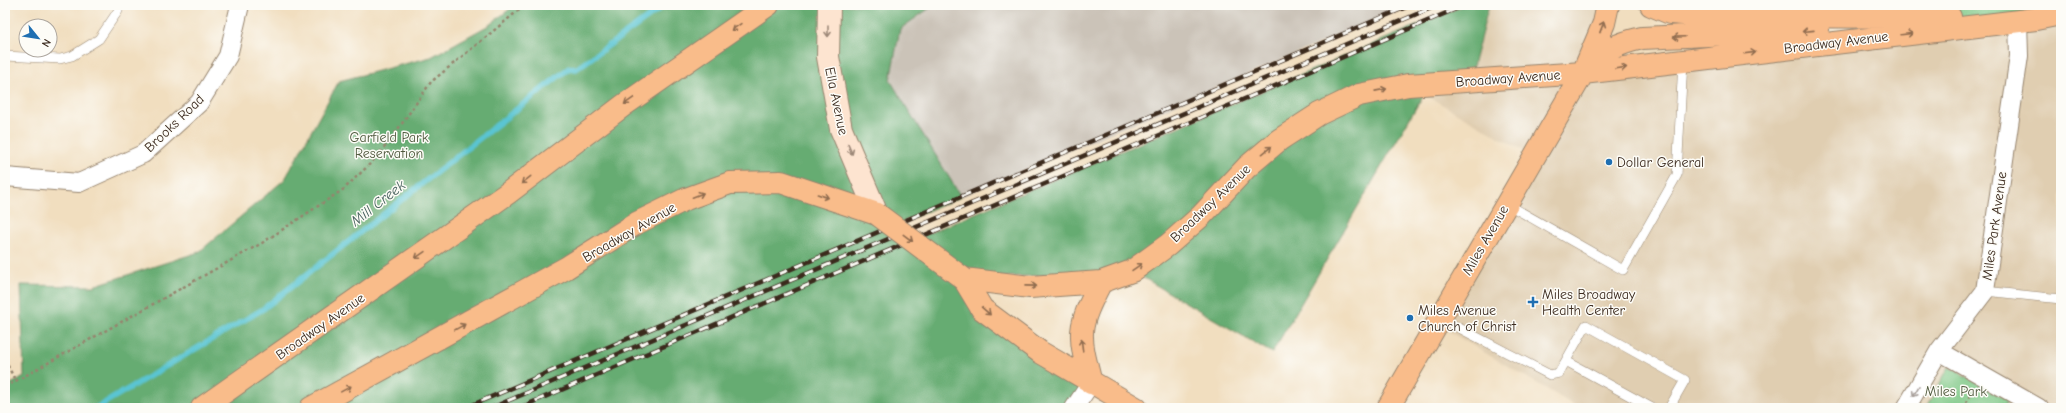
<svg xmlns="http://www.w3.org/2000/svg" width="2066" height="413" font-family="'Comic Neue',sans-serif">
<rect width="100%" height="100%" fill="#fdfcf7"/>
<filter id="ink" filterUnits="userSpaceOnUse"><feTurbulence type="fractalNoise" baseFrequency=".025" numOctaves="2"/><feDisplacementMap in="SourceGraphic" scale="8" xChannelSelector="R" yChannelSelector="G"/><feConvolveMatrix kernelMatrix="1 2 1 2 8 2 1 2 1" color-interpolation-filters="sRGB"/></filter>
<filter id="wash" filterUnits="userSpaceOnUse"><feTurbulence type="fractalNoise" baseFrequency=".012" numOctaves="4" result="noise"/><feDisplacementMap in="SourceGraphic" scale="16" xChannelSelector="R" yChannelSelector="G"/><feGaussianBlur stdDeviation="0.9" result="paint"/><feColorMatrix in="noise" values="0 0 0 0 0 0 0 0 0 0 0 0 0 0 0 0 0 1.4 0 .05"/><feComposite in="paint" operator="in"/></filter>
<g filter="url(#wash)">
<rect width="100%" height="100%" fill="#f1debf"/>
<!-- built -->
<path fill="#e0ceb1" d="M1489,5H1608L1583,72L2061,14V408H1579L1436,324L1534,157L1408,85L1469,81Z"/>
<!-- industrial -->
<path fill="#cbc3b8" d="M934,5H1410L893,226L890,80L900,29Z"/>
<!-- green -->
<path fill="#7dc785" stroke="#5c7852" d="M1651,5H2061L2017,20Z
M1949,367L2008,400L2004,408H1926Z"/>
<!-- forest -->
<path fill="#66ac72" stroke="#506b48" d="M515,5H934L900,29L890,80L961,197L893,226L910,241L1465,5H1489L1469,81L1424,94L1272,353L1132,271L965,279L982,309L1091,383L1074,408H5V387L24,377L21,285L93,286L199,252L285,179L339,81L431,57L489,25Z"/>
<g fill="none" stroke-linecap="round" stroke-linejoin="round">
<!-- stream -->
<path stroke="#5ac5d3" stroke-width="5.5" d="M96,408L263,309L569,68L576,69L665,5"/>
</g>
</g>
<g filter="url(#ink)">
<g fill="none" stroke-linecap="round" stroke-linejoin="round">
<defs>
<path id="lane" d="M5,56L60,59L72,56L99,39L118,11L119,5
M1507,204L1623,270L1677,175L1683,61
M1985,291L2061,299
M1440,318L1550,375L1559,373L1586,325L1685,380L1669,408
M1566,361L1652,408"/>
<path id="street" d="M5,177L79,183L143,154L199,103L228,56L240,5
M1939,351L2039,408
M1074,408L1091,383
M1906,408L1939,351L1985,291L2019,56L2018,20"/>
<path id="secondary" d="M829,5L828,57L841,129L877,214"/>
<path id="primary" d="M1651,5L1670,13L1709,16L1950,17
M1588,68C1607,49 1616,44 1642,38L1818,30
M964,279L1030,287L1101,282L1132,271L1168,245L1201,216L1247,167L1279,140L1319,114L1359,95L1408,85L1583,73L2036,19L2061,14
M964,279L982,309L1040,352L1136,408
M1091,383C1078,333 1077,328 1101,282
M202,408L508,193L624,105L768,5
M311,408L566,268L637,223L686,199L730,183L781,182L877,214
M1388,408L1583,73L1604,23L1608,5"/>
</defs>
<!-- lane casing -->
<use href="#lane" stroke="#96846e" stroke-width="10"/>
<!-- street casing -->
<use href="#street" stroke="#96846e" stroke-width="20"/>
<!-- secondary casing -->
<use href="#secondary" stroke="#96846e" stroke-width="24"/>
<!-- primary casing -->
<use href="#primary" stroke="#96846e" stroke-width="24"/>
<!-- path -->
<path stroke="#96846e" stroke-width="2.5" stroke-dasharray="3 3" stroke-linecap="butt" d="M5,360L16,382
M5,387L262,243L344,189L371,163L389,142L431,82L525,5
M1963,408L1973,391"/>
<!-- lane -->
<use href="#lane" stroke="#fff" stroke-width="9"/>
<!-- street -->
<use href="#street" stroke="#fff" stroke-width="18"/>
<!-- secondary -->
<use href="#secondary" stroke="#fde4d0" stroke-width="22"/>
<!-- primary -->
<use href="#primary" stroke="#f9bc8a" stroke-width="22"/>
<defs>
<path id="rail" d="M465,408L1411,5
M491,408L1438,5
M519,408L1465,5"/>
</defs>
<!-- rail casing -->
<use href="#rail" stroke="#3b2a1e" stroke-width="4.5"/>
<!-- rail -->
<use href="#rail" stroke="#fdfcf7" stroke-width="3" stroke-dasharray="9" stroke-linecap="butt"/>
<defs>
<path id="primary-bridge" d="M877,214L964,279"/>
</defs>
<!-- primary-bridge casing -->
<use href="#primary-bridge" stroke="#96846e" stroke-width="24" stroke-linecap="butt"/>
<!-- primary-bridge -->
<use href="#primary-bridge" stroke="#f9bc8a" stroke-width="22"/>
</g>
<!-- one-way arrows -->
<defs><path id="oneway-shaft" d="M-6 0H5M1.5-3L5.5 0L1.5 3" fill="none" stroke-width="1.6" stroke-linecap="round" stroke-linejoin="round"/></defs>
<g stroke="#906c4f">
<use href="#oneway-shaft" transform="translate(736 27) rotate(145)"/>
<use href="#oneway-shaft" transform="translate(1602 27) rotate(-69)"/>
<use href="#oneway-shaft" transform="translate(1808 31) rotate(174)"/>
<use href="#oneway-shaft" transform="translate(1907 34) rotate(-7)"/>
<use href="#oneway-shaft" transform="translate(1679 37) rotate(178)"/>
<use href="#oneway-shaft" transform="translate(1750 53) rotate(-7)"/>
<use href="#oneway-shaft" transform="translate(1621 68) rotate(-7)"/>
<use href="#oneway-shaft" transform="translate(1381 90) rotate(-11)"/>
<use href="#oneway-shaft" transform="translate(629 101) rotate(145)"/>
<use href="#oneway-shaft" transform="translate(1267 150) rotate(-39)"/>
<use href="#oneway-shaft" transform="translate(526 180) rotate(142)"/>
<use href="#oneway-shaft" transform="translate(698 195) rotate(-21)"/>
<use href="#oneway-shaft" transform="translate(823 196) rotate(19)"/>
<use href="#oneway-shaft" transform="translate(908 238) rotate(37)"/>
<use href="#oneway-shaft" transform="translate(420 255) rotate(145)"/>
<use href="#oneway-shaft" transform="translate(1137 267) rotate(-35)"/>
<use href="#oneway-shaft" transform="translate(1031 286) rotate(1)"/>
<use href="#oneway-shaft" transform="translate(986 311) rotate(41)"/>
<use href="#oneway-shaft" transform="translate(460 327) rotate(-29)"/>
<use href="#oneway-shaft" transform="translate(1082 345) rotate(-97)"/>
<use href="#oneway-shaft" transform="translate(346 389) rotate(-29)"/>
</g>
<g stroke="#9c8777">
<use href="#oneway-shaft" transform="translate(828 31) rotate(90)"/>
<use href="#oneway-shaft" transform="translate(850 149) rotate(67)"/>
</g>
<use stroke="#a79f9a" href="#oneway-shaft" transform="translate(1916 391) rotate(120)"/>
</g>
<!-- markers -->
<g fill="#1f6fb2" stroke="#fdfcf7" stroke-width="1.5">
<circle cx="1609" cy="162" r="4"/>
<path d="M1531 296h4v4h4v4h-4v4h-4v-4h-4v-4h4z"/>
<circle cx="1410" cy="318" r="4"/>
</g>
<g text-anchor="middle" stroke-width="3" stroke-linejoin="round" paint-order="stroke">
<!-- street labels -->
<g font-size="14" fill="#3b2a1e" stroke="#fdfcf7">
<text transform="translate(1836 42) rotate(-7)" y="5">Broadway Avenue</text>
<text transform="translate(1508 78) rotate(-4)" y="5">Broadway Avenue</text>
<text transform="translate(837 101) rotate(78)" y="5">Ella Avenue</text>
<text transform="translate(174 123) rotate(-44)" y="5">Brooks Road</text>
<text transform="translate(1210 203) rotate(-44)" y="5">Broadway Avenue</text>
<text transform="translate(1994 226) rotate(-82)" y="5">Miles Park Avenue</text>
<text transform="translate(629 232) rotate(-30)" y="5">Broadway Avenue</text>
<text transform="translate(1485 240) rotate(-60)" y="5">Miles Avenue</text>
<text transform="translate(320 326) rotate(-35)" y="5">Broadway Avenue</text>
</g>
<!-- park labels -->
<g font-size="14" fill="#4f593d" stroke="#fdfcf7">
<text x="389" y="142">Garfield Park<tspan x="389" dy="16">Reservation</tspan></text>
<text x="1956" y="396">Miles Park</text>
</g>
<!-- poi labels -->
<g font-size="14" fill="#3b2a1e" stroke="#fdfcf7" text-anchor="start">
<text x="1617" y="167">Dollar General</text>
<text x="1542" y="299">Miles Broadway<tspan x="1542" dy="16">Health Center</tspan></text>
<text x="1418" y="315">Miles Avenue<tspan x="1418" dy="16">Church of Christ</tspan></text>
</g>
<!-- water labels -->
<g font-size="15" font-style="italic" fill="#46605d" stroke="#fdfcf7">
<text transform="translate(378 203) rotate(-38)" y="5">Mill Creek</text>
</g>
</g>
<!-- margin -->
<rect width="2066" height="413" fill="none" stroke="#fdfcf7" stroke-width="20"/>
<!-- north arrow -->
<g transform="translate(38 38) rotate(120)"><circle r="19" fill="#fdfcf7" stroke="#afa8a0"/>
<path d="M0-3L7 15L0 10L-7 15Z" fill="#1f6fb2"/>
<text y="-6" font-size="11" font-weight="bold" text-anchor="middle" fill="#3b2a1e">N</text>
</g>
</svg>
